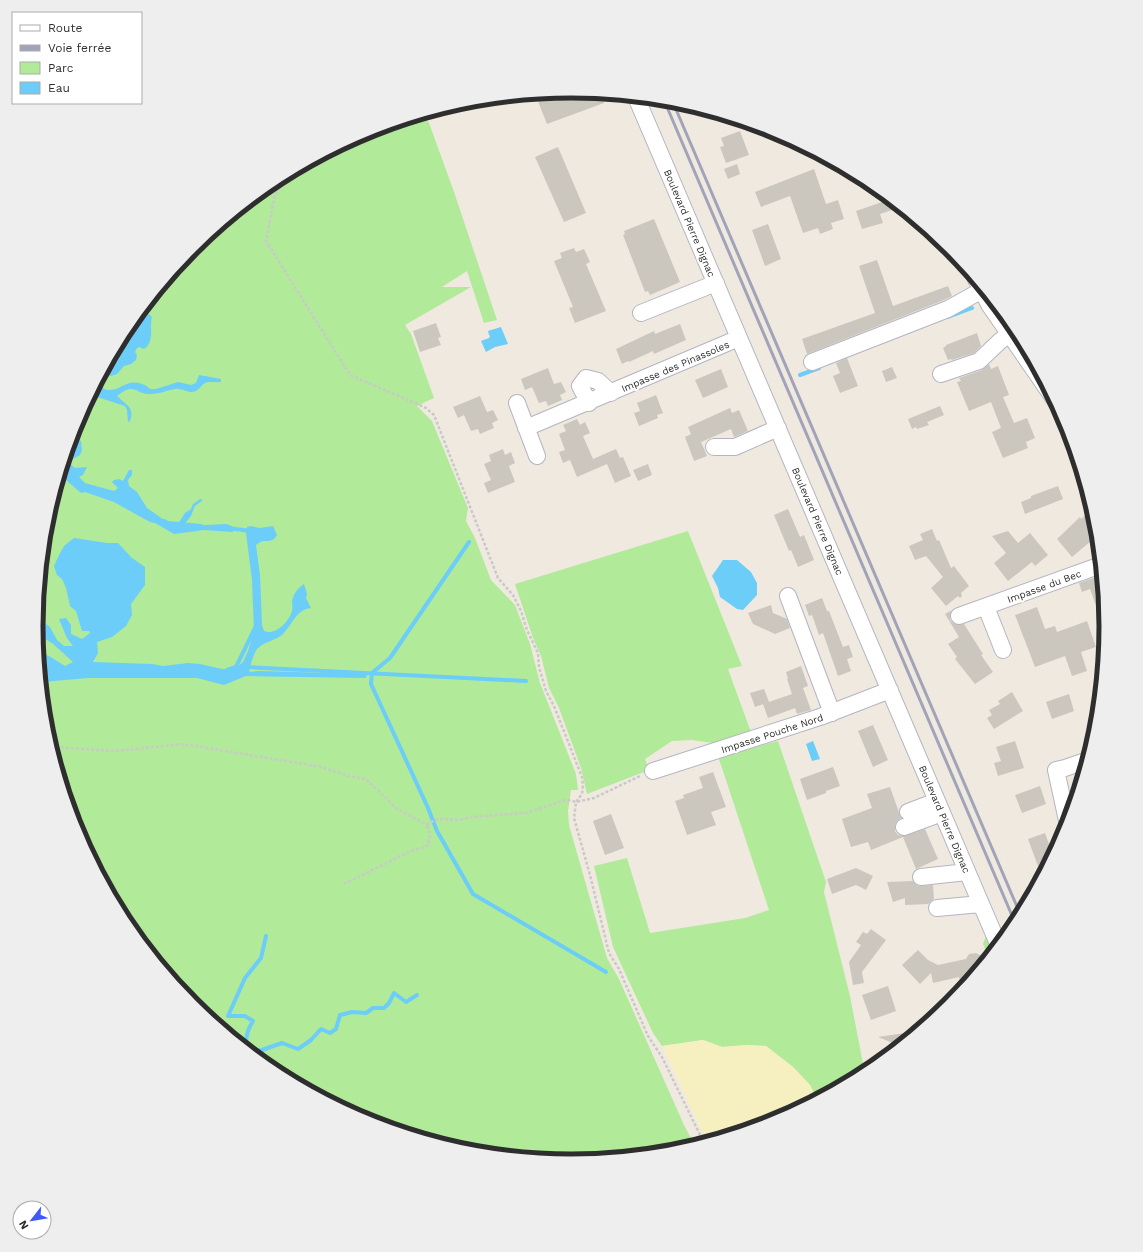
<svg xmlns="http://www.w3.org/2000/svg" width="1143" height="1252" font-family="'Work Sans',sans-serif">
<rect width="100%" height="100%" fill="#f0e9e0"/>
<!-- green -->
<path fill="#b1ea99" d="M421,115L424,116L429,123L453,189L497,320L484,323L467,271L442,287H471L405,325L411,334L434,398L417,406L432,421L468,508L466,521L475,538L491,580L515,605L530,644L540,683L576,774L578,790H571L568,811L569,825L607,958L619,979L684,1125L695,1146L676,1151L571,1161L467,1151L366,1121L274,1071L193,1004L126,923L77,831L46,730L36,626L46,521L77,421L126,328L193,247L274,181L343,144L345,146C362,128 398,122 421,115Z
M688,531L742,666L728,669L752,735L720,744L692,740L672,741L645,759L649,770L587,794L581,768L559,708L549,688L541,656L533,638L515,584Z
M778,741L826,882L824,892L850,996L865,1074L817,1099L810,1085L793,1067L766,1046L747,1045L722,1047L703,1040L662,1046L653,1033L613,947L594,866L627,858L650,933L745,918L769,910L718,756L756,747Z
M986,936L993,952L989,958L983,944Z"/>
<!-- sand -->
<path fill="#f6f0c1" d="M703,1040L722,1047L747,1045L766,1046L793,1067L810,1085L817,1099L776,1121L707,1142L662,1046Z"/>
<!-- water -->
<path fill="#6ccdf8" d="M149,314L152,317C149,328 155,342 144,349L139,347L137,348L135,352L137,355L136,360L131,364L124,366L117,374L111,376L102,373L126,328L131,323L135,325C141,323 143,317 149,314Z
M501,327L508,344L495,347L486,352L481,341L489,338L490,336L489,335L488,331Z
M199,375L221,379V382C216,383 209,381 205,383C200,386 198,393 190,392C184,391 181,388 175,389C167,390 160,394 151,394C135,395 135,381 117,396C126,405 135,407 130,421L128,422L127,410L125,406L91,395L97,383C100,385 104,390 108,390C121,391 126,378 142,384C145,385 147,386 150,389H156L178,382L191,385L196,383Z
M73,435L78,440L81,441L82,450L80,455L69,461V463L75,468L87,467L83,475L79,477L85,483L114,491L118,488L112,482L114,480L119,479L123,481L129,470H132V475L128,480L129,486L137,492L147,508L170,524L177,525L185,513L191,509L193,504L200,499L203,500L195,506L191,516L183,526L226,524L232,526L233,532L204,530L174,534L155,523L150,522L114,502L85,492L81,493L66,480L61,473L69,447L71,446Z
M251,526L259,528L273,526L277,535C273,542 269,541 262,541L256,545L260,575L262,625L264,631C275,636 289,622 292,611C293,608 292,605 292,602C293,594 298,588 304,584L307,594L306,598L311,608C296,609 291,627 282,635C274,641 263,642 257,649C253,655 251,664 249,670L250,672L260,671L367,674L366,678L246,676L224,685L197,678H88L42,682L39,653L49,656L65,666L73,662L52,643L37,634L36,623L42,621L50,627L57,640L64,646H73L67,638L59,619L66,618L71,625V634L82,639L90,633L89,631H82L76,611L70,606L66,588L62,579L57,575L54,566L59,555L64,546L74,538L107,543H118L132,558L145,567V585L131,604L132,615L126,626L112,637L97,642L98,653L93,662L152,664L163,666L188,663L200,664L222,669H235L243,662L248,651L254,631L252,580L246,533L247,527Z
M723,560H737L751,572L757,583V595L743,610L737,609L720,597L718,588L712,576Z
M813,741L820,759L812,761L806,744Z"/>
<g fill="none" stroke-linecap="round" stroke-linejoin="round">
<!-- stream -->
<path stroke="#6ccdf8" stroke-width="4" d="M948,317L972,308
M800,375L819,368
M164,521L168,523L201,526
M228,528L251,531
M469,542L390,658L372,673L371,684L428,808L437,831L473,894L606,972
M246,667L526,681
M227,670L236,667L256,626
M247,1049C245,1038 247,1031 253,1021L245,1016H228L245,978L261,958L266,936
M250,1051L262,1050L282,1043L298,1049L311,1040L321,1029L330,1033L336,1029L340,1015L352,1012L366,1013L373,1008H384L389,1003L394,993L406,1002L417,995"/>
</g>
<!-- building -->
<path fill="#cbc7be" d="M572,90L600,93L604,103L547,124L535,94Z
M740,131L749,155L726,163L720,147L724,146L721,138Z
M558,147L586,213L564,222L535,157Z
M737,164L740,174L728,179L724,169Z
M814,169L826,204L838,200L844,219L831,223L833,229L820,234L818,228L803,233L790,196L761,207L755,192Z
M891,199L901,207L880,214L883,223L862,229L856,211Z
M654,219L680,282L650,295L648,291L645,292L623,235L625,234L624,231Z
M768,224L781,259L765,266L752,230Z
M574,248L576,252L584,249L590,262L586,264L606,311L575,323L569,308L573,307L554,261L562,258L560,253Z
M877,260L893,306L948,286L952,296L944,300L807,354L802,339L875,313L859,266Z
M436,323L441,337L438,338L441,345L420,352L413,331Z
M680,324L686,340L654,354L653,351L629,362L628,361L622,364L616,349L654,331L655,334Z
M977,333L981,346L974,353L952,360L951,359L948,360L943,348L946,346V345Z
M847,358L858,386L840,393L833,376L840,373L836,363Z
M989,364L991,369L998,366L1009,395L1003,397L1014,423L1027,418L1035,438L1026,442L1028,448L1003,458L992,432L1001,428L991,402L969,411L957,382L961,381L959,378L982,370Z
M892,367L897,378L886,382L882,371Z
M548,368L554,384L561,382L566,392L560,395L562,400L548,406L546,401L539,403L532,387L525,390L521,379Z
M721,369L728,387L703,398L695,380Z
M656,395L663,413L657,415L658,418L639,426L634,413L640,411L637,403Z
M480,396L487,412L493,410L498,420L492,423L494,428L480,434L478,429L471,431L464,415L458,418L453,407Z
M940,406L944,415L927,422L929,425L917,429L916,427L912,429L908,419Z
M730,408L732,413L739,410L748,431L734,437L731,429L701,442L707,456L694,461L685,437L691,434L688,427Z
M577,419L580,425L585,422L590,433L583,436L593,459L616,449L620,458L623,457L631,476L615,483L607,464L577,477L570,460L563,463L559,452L565,450L559,434L566,431L563,425Z
M503,449L505,455L511,452L515,463L509,466L515,482L488,493L484,483L491,480L484,464L491,461L489,455Z
M648,464L652,475L638,481L633,470Z
M1058,486L1063,499L1025,514L1021,502L1031,498V496Z
M788,509L800,537L804,535L814,560L798,567L791,550L789,551L774,515Z
M1093,509L1097,522L1098,535L1072,557L1057,539L1080,517L1081,519Z
M932,529L937,541L939,540L951,568L954,566L969,586L961,593L962,596L960,598L958,596L946,606L931,588L943,577L926,556L915,560L909,546L923,540L920,534Z
M1008,531L1018,543L1030,533L1048,555L1035,566L1032,562L1008,581L994,563L1006,553L992,536Z
M1102,575L1107,624L1103,625L1090,589L1082,592L1079,583Z
M822,598L827,611H829L843,647L849,645L853,657L847,659L851,671L838,676L823,633L819,635L812,615L809,616L805,605Z
M771,605L773,613L787,619L790,628L775,634L753,624L748,613Z
M1037,607L1045,629L1055,626L1057,632L1087,621L1096,647L1081,652L1087,671L1072,676L1065,656L1035,667L1015,615Z
M952,610L950,615V620L953,623L957,625L964,624L983,654L981,655L993,672L975,684L955,659L957,657L948,644L959,637L945,614Z
M801,666L808,686L803,688L811,710L797,714L795,708L768,718L763,704L792,694L787,679H788L786,672Z
M764,689L769,702L755,707L750,693Z
M1012,692L1023,711L994,729L987,718L992,715L989,710L1000,704L998,701Z
M1069,694L1074,711L1052,719L1046,702Z
M873,725L888,760L873,767L858,731Z
M1015,741L1024,768L998,776L994,763L1001,761L996,747Z
M833,767L840,786L826,791V793L807,800L800,779Z
M713,772L726,807L711,812L716,825L687,835L675,801L684,798L683,795L703,788L699,777Z
M1040,786L1046,804L1022,813L1015,795Z
M890,787L901,818L897,821L895,825V831L898,835L903,836L925,829L938,859L916,869L903,837L871,850L868,842L851,847L842,819L872,808L867,794Z
M611,814L624,848L605,855L593,821Z
M1045,833L1053,855L1042,877L1028,839Z
M856,868L873,876L866,890L856,885L832,894L827,879Z
M913,881L918,886L933,885L934,899L928,904L905,905V898L893,902L887,882Z
M871,929L886,940L862,972L864,983L853,985L849,962L861,945L856,942L863,932L867,934Z
M918,950L928,960L938,965L966,959L969,954L976,953L980,955L984,964L974,975L959,979V977L933,983L931,973L920,984L902,965Z
M888,986L896,1011L871,1020L862,995Z
M918,1031L900,1046L878,1037Z"/>
<g fill="none" stroke-linecap="round" stroke-linejoin="round">
<defs>
<path id="minor" d="M636,97L999,946
M975,277L990,306L1057,403
M641,313L716,283
M812,362L948,309L984,289
M941,374L979,361L999,342L1009,334
M517,403L537,456
M589,403L580,386L586,378L598,381L611,393
M526,428L739,338
M714,447H735L778,428
M788,596L832,713
M986,607L1003,650
M959,616L1101,565
M653,771L820,717L890,690
M908,812L937,801
M1068,825L1056,770L1065,768L1088,760
M904,827L942,813
M921,877L967,872
M937,908L981,904"/>
</defs>
<!-- minor casing -->
<use href="#minor" stroke="#b3b5c2" stroke-width="18"/>
<!-- path -->
<path stroke="#c9c9c9" stroke-width="2.5" stroke-dasharray="3 2" stroke-linecap="butt" d="M297,169L275,194L266,241L350,375L426,408L434,415L498,578L513,595L521,611L527,630L538,653L539,667L546,691L554,706L582,777L583,786L582,794L576,802L574,818L590,875L609,953L619,969L648,1036L662,1057L704,1143
M51,747L116,751L183,744L321,767L349,776L366,779L396,808L423,823L427,824L438,819L458,820L471,817L526,813L565,800H568L576,802L594,798L640,776
M344,884L415,849L422,848L428,845L430,836L427,824"/>
<!-- minor -->
<use href="#minor" stroke="#fff" stroke-width="16"/>
<!-- rail -->
<path stroke="#a1a4b9" stroke-width="3" d="M664,100L1016,925
M672,100L1021,916"/>
</g>
<g text-anchor="middle" stroke-width="4" stroke-linejoin="round" paint-order="stroke">
<!-- street labels -->
<g font-size="10" fill="#2e2e2e" stroke="#fff">
<text transform="translate(690 223) rotate(67)" y="4">Boulevard Pierre Dignac</text>
<text transform="translate(675 366) rotate(-23)" y="4">Impasse des Pinassoles</text>
<text transform="translate(818 521) rotate(67)" y="4">Boulevard Pierre Dignac</text>
<text transform="translate(1044 586) rotate(-20)" y="4">Impasse du Bec</text>
<text transform="translate(772 733) rotate(-18)" y="4">Impasse Pouche Nord</text>
<text transform="translate(945 819) rotate(67)" y="4">Boulevard Pierre Dignac</text>
</g>
</g>
<!-- crop -->
<path d="M0 0H1143V1252H0ZM43 626a528 528 0 1 1 1056 0a528 528 0 1 1-1056 0Z" fill="#eee" fill-rule="evenodd"/>
<path fill="none" stroke="#2e2e2e" stroke-width="5" d="M43 626a528 528 0 1 1 1056 0a528 528 0 1 1-1056 0Z"/>
<!-- legend -->
<rect x="12" y="12" width="130" height="92" fill="#ffffff" stroke="#ababab"/>
<rect x="20" y="25" width="20" height="6" fill="#ffffff" stroke="#ababab"/>
<text x="48" y="32" font-size="12" fill="#2e2e2e">Route</text>
<rect x="20" y="45" width="20" height="6" fill="#a1a4b9" stroke="#ababab"/>
<text x="48" y="52" font-size="12" fill="#2e2e2e">Voie ferrée</text>
<rect x="20" y="62" width="20" height="12" fill="#b1ea99" stroke="#ababab"/>
<text x="48" y="72" font-size="12" fill="#2e2e2e">Parc</text>
<rect x="20" y="82" width="20" height="12" fill="#6ccdf8" stroke="#ababab"/>
<text x="48" y="92" font-size="12" fill="#2e2e2e">Eau</text>
<!-- north arrow -->
<g transform="translate(32 1220) rotate(239)"><circle r="19" fill="#ffffff" stroke="#ababab"/>
<path d="M0-3L7 15L0 10L-7 15Z" fill="#3d59ff"/>
<text y="-6" font-size="11" font-weight="bold" text-anchor="middle" fill="#2e2e2e">N</text>
</g>
</svg>
